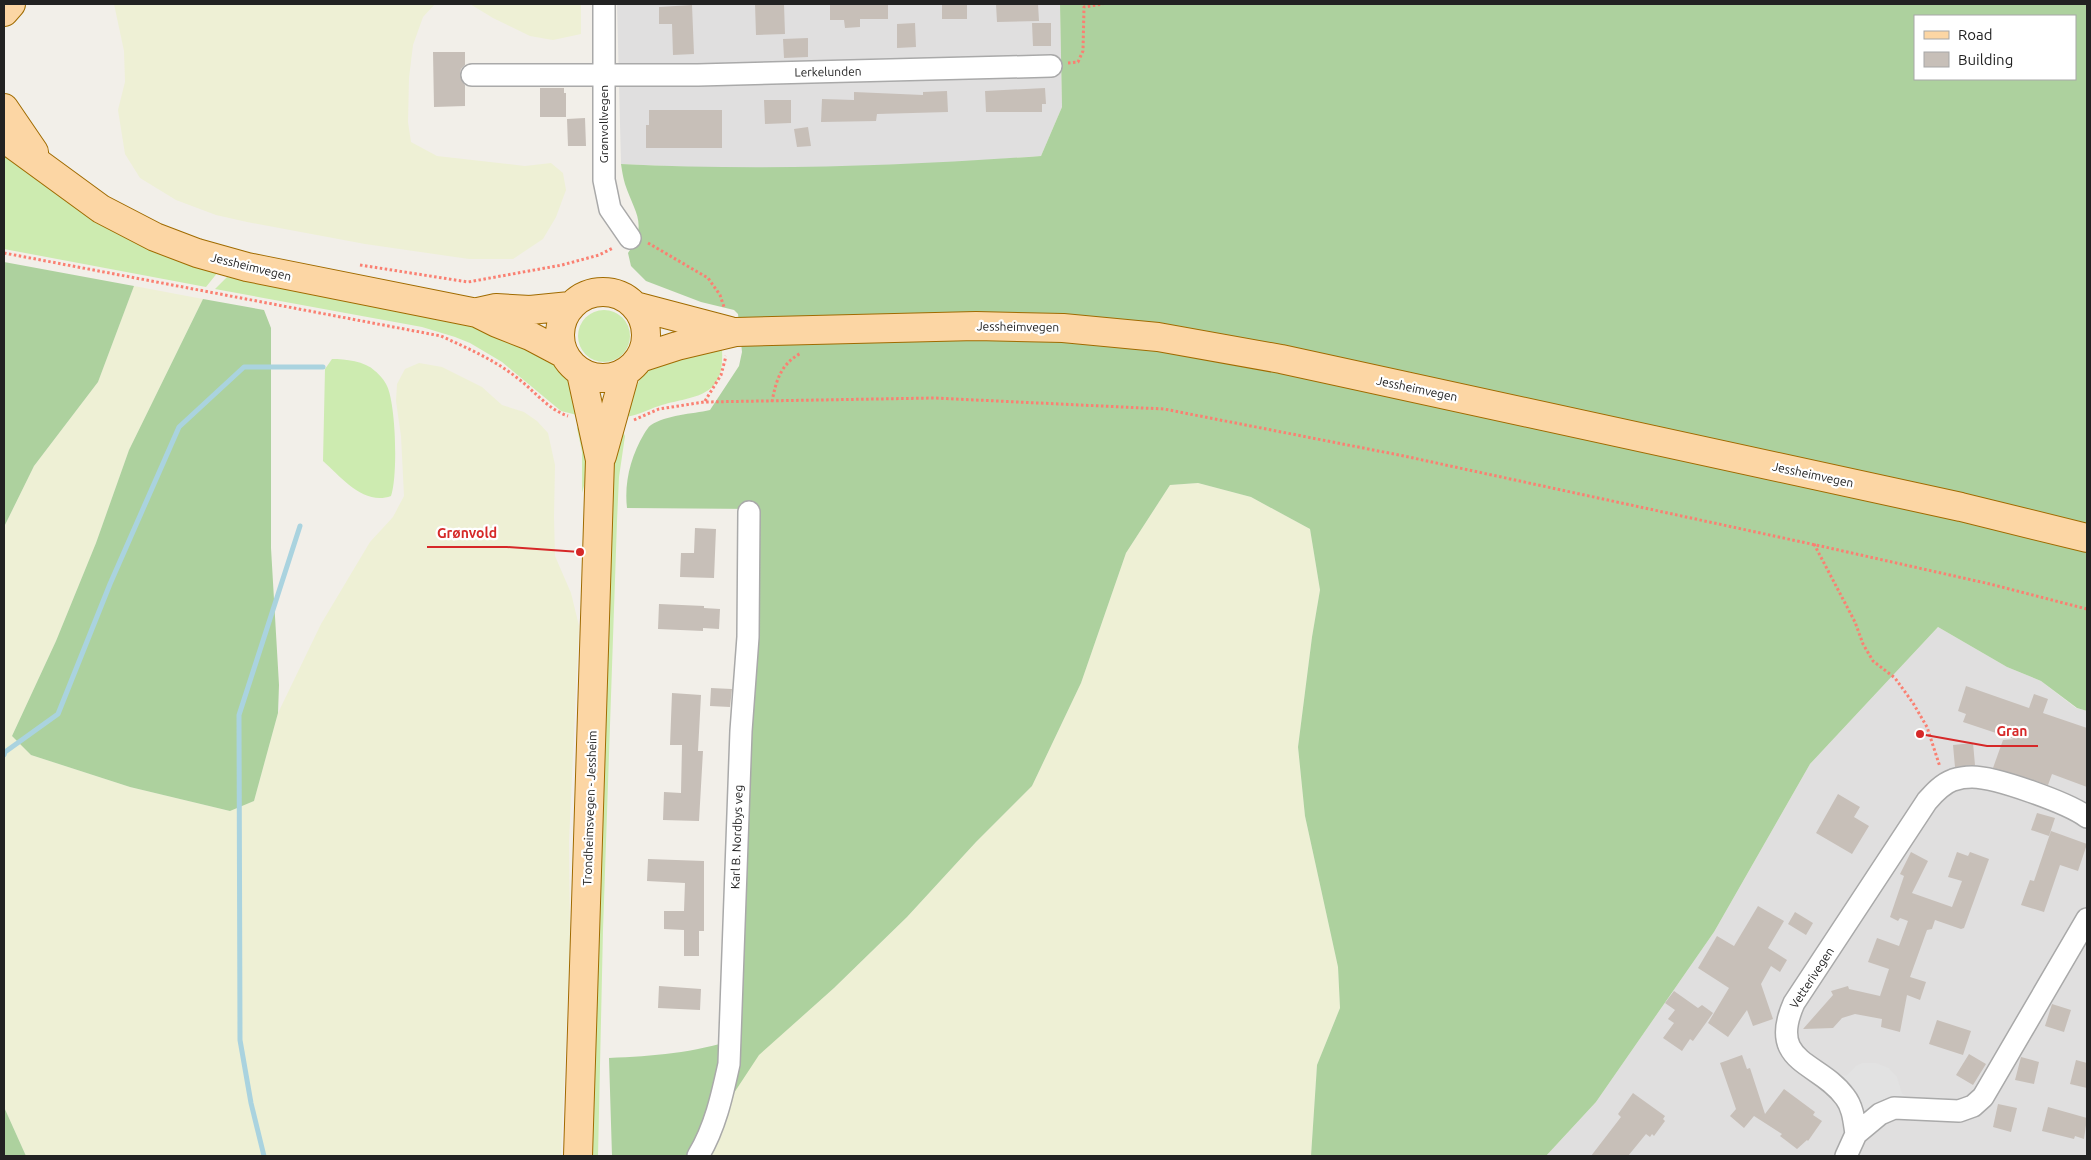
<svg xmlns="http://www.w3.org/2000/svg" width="2091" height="1160" font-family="Ubuntu,sans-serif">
<rect width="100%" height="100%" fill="#f2efe9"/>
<!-- residential -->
<path fill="#e0dfdf" d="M617,4H1060L1062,107L1041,156L944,163L836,167L737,169L621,164Z
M1938,627L2007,667L2041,681L2076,708L2087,711V1156H1546L1596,1102L1714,932L1810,764Z"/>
<!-- farmland -->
<path fill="#eef0d5" d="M114,4H435L423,17L413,45L409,78L408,122L411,142L437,156L525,166L551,163L563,173L566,190L556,217L543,239L513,259H469L365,244L247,222L216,215L176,200L140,178L125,154L118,110L125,82L124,51Z
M470,4H581V34L553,40L530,36L493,18Z
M134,286L203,299L129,450L96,543L56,641L12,736L31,755L130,787L230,811L254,801L278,713L321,624L370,542L393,517L404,496L401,436L396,401L397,384L405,369L419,363L442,367L482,387L502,405L524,412L537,421L548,433L555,465L554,517L555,556L571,593L579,626L569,841L570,942L561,1156H26L4,1107V527L34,466L98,382Z
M1198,483L1251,497L1310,529L1320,590L1312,637L1298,747L1305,816L1338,967L1340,1008L1317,1065L1311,1156H689L707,1134L758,1055L834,988L907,917L976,842L1032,786L1081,683L1126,553L1170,485Z"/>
<!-- grass -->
<path fill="#cdebb0" d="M4,153C26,169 47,187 70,204C114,236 165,259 218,272L206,287L4,249Z
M227,277L472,326L543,355L558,368L573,386L577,415L561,411L502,362L470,343L455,337L422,327L215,289Z
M578 336a26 26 0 1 1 52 0a26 26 0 1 1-52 0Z
M722,350C725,400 693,395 659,406C646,410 636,417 622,417L640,379L656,363Z
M332,359C345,359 365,361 375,371C379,374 385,381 387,386C396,405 398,476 391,496C364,506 341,477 323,461L325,369Z
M580,424H584L587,475L582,493V452L577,428Z
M622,430L625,436L619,477L617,521L603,930L598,1156H588L612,475L616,445Z"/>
<!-- forest -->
<path fill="#add19e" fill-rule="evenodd" d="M1060,4H2087V711L2077,708L2041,681L2007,667L1938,627L1810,764L1714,932L1596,1102L1546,1156H1311L1317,1065L1340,1008L1338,967L1305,816L1298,747L1312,637L1320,590L1310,529L1251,497L1198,483L1170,485L1126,553L1081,683L1032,786L976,842L907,917L834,988L759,1055L707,1134L689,1156H612L609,1058C654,1056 693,1053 737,1039L757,509L627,508C624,482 631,456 644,434C646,431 648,427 651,425C666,415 692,414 710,410L739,366L742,352L738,314L734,310L701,302L646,281L631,266L628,253C649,224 634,212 625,184C623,177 622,171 621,164C761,171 901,166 1041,156L1062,107ZM1915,16H2075V79H1915Z
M4,262L134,286L98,382L34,466L4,527Z
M203,299L264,310L271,328V548L279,685L278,713L254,801L230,811L130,787L31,755L12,736L56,641L96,543L129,450Z
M4,1107L26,1156H4Z"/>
<!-- parking -->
<path fill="#e2e2e2" d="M1862,1063H1876L1889,1068L1897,1077L1902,1094L1914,1099L1866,1125L1829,1071L1846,1076L1856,1066Z"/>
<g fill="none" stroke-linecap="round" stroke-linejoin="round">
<!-- stream -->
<path stroke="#aad3df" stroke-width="5" d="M4,755L5,752L58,714L110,584L179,427L244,367H323
M264,1156L251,1103L240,1040L239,715L300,526"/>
</g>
<!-- building -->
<path fill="#c7bfb8" d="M755,4H784L785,34L756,35Z
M830,4H888V19H860V27L845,28L844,20H830Z
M942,4H967V19H942Z
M996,4H1038L1039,21L997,22Z
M692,5L694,54L673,55L672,24H659V7Z
M915,23L916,47L897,48V24Z
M1032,23H1051V46H1033Z
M808,38V57L784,58L783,39Z
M433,52H465V65L461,69L460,75L465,85V106L434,107Z
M540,88H564V93H566V117H540Z
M1045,88L1046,104H1042V112H986L985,91Z
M947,91L948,112L877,114L876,121L821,122L822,99L854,100V92L923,95V92Z
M764,100H791V123L765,124Z
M649,110H722V148H646V125H649Z
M585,118L586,146H568L567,119Z
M808,127L811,146L797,147L794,129Z
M695,528L716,529L714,578L680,577L681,553H694Z
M659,604L704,606V608L720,609L719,629L703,628V631L658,629Z
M1966,686L2029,708L2034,694L2048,699L2043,713L2087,728V787L2052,774L2048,785L1993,768L2003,740L2014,739L1963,722L1966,714L1958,711Z
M711,688L732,689L730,707L710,706Z
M672,693L701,695L698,751H703L699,821L663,820L664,792L681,793L682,745H670Z
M1973,743L1975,765L1955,767L1953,745Z
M1838,794L1860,807L1854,817L1869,826L1852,854L1816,833Z
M2037,813L2055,818L2049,836L2031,830Z
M2051,831L2087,844L2078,871L2060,865L2044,912L2021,905L2030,880L2034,881Z
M1911,852L1928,861L1912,893L1952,907L1962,881L1948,877L1957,852L1968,856L1970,852L1989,859L1964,928L1961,929L1935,920L1932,929L1927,930L1910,977L1926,982L1920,1000L1907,995L1900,1032L1881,1027L1882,1019L1855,1014L1842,1018L1833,1028L1803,1029L1833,995L1831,991L1848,986L1849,989L1880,996L1889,969L1868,962L1877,938L1899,946L1908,921L1900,918L1898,921L1890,917L1904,876L1900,874Z
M648,859L704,861V931H699V956H684V930L664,929V911H684L685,883L647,881Z
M1758,906L1784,921L1768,948L1787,960L1780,972L1771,966L1761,984L1773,1019L1753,1026L1747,1010L1728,1037L1708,1023L1729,988L1698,968L1717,936L1734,946Z
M1795,912L1813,923L1806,935L1788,924Z
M659,986L701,989L700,1010L658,1008Z
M1674,991L1698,1008L1702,1005L1713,1013L1693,1041L1690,1039L1682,1051L1663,1038L1674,1023L1668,1019L1675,1010L1665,1003Z
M2052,1004L2071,1010L2064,1032L2045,1026Z
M1937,1020L1971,1031L1963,1055L1929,1044Z
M1969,1054L1986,1064L1973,1085L1956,1075Z
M1742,1055L1747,1069L1750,1068L1765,1114L1784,1089L1815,1112L1813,1115L1822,1121L1808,1141L1807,1140L1797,1149L1780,1136L1782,1134L1754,1116L1744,1128L1730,1116L1736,1109L1720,1063Z
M2021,1057L2039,1062L2034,1084L2015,1080Z
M2076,1060L2087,1063V1088L2070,1084Z
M1633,1093L1665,1116L1663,1119L1665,1121L1654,1136L1652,1134L1650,1137L1646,1134L1628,1156H1591L1621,1117L1618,1114Z
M1998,1104L2017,1108L2011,1132L1993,1127Z
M2048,1107L2087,1118L2084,1139L2075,1136L2074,1139L2042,1131Z"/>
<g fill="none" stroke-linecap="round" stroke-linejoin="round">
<defs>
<path id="minor" d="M604,4V180L610,209L630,238
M472,75H698L1051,66
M1856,1134C1854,1121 1853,1107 1845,1097C1819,1061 1767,1064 1794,1003L1927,801C1934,793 1942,784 1953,780C1959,778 1966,777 1972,777C1996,777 2068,803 2087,817
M698,1156C715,1128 722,1096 729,1064L741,731L748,637L749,512
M1846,1156L1856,1134L1880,1114L1894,1108L1959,1111L1973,1106L1983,1097L2087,919"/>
<path id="major" d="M4,12L11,4
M4,108L34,152
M4,138L101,209L155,237L197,253L247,267L477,313L497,323L530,336L564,354
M560 335a43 43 0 1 1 86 0a43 43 0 1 1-86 0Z
M635,306L730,331
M478,312L496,308L530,310L570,306
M640,358L677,346L736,332L976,326L1063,328L1158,337L1281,359L1961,507L2087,538
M602,456L625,373
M578,1156L600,460L581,373"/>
</defs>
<!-- minor casing -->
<use href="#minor" stroke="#a9a9a9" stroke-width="24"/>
<!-- major casing -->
<use href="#major" stroke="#a06b00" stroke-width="30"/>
<!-- path -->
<path stroke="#fa8072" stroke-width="3" stroke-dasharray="2.5 2.5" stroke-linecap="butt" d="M1068,63L1078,62L1083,51L1084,7L1103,4
M648,243L708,278L720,295L724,307
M4,253L441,336C467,348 493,359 516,377C534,390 547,409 568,416
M360,265L468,282L562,265L599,255L613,248
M705,401L721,375L726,356
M772,402C776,380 781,364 801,353
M634,420L659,409L704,402L934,398L1164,409L1404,456L1825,547L1990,584L2087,609
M1814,544L1855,622L1863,644L1873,661L1895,678L1913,703L1927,727L1940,767"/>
<!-- minor -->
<use href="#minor" stroke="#fff" stroke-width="21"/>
<!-- major -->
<use href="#major" stroke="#fcd6a4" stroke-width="28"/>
</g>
<g text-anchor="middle" stroke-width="4.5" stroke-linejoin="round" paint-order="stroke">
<!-- street labels -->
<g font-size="12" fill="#222" stroke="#fff">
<text transform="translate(828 72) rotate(-1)" y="4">Lerkelunden</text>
<text transform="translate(604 124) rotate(-90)" y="4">Grønvollvegen</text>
<text transform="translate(251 267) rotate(14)" y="4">Jessheimvegen</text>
<text transform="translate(1018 327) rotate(1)" y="4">Jessheimvegen</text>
<text transform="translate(1417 389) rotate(12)" y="4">Jessheimvegen</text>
<text transform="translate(1813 475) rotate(12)" y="4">Jessheimvegen</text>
<text transform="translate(590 808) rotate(-88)" y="4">Trondheimsvegen - Jessheim</text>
<text transform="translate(737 837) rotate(-88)" y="4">Karl B. Nordbys veg</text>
<text transform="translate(1812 978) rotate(-57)" y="4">Vetterivegen</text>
</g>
</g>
<!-- callouts -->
<path fill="none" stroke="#d62828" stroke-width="2" d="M580 552L507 547H427M1920 734L1987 746H2038"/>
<g fill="#d62828" stroke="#fff" stroke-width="2">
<circle cx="580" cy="552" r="5"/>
<circle cx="1920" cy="734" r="5"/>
</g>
<g font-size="14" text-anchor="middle" font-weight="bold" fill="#d62828" stroke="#fff" stroke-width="4.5" stroke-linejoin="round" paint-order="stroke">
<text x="467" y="538">Grønvold</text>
<text x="2012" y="736">Gran</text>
</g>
<!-- border -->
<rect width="2091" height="1160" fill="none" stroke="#222222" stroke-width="10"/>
<!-- legend -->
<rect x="1914" y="15" width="162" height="65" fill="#ffffff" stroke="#a7a7a7"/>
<rect x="1924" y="31" width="25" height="8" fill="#fcd6a4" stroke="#a7a7a7"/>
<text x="1958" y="40" font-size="15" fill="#222222">Road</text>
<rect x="1924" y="52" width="25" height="15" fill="#c7bfb8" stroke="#a7a7a7"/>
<text x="1958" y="65" font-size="15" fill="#222222">Building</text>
</svg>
